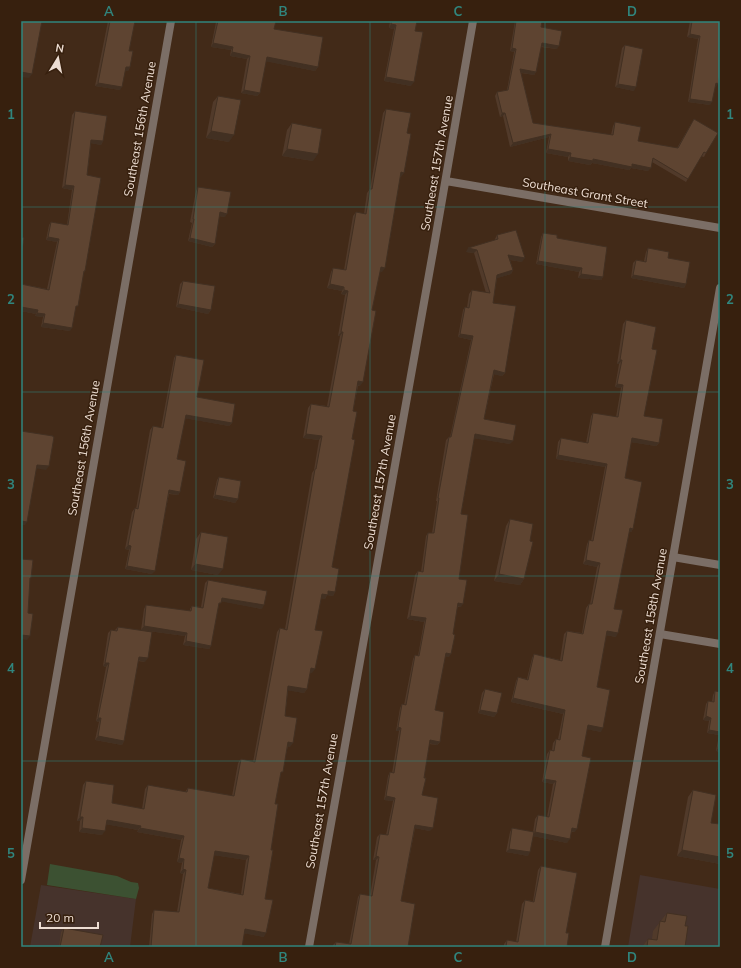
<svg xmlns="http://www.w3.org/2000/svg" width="741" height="968" font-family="Mulish,sans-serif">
<rect width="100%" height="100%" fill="#422a18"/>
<!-- commercial -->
<path fill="#46332c" d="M640,875L720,889V947H628Z
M41,885L136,899L130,947H30Z"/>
<!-- green -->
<path fill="#3c5132" d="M50,864L117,876L131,882L138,883L139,888L136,899L47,885Z"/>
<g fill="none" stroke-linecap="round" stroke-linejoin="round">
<!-- service -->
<path stroke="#7b6e66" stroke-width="8" d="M673,557L720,565
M660,634L720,644"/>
<!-- minor -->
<path stroke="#7b6e66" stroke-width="8" d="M446,181L720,228
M21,880L171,21
M309,947L433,252L473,21
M605,947L720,288"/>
</g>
<!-- wall -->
<path fill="#513a2a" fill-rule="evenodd" d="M108,21H135L129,51L130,67L128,71L125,70L120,90L95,86Z
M217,21H276L274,29L318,67L315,71L266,61L260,93L257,96L241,93L247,59L230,56L231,50L211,47L216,22Z
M390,21H417L415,31L411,86L384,81L394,29L389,28Z
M515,21H542L541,27L557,49L541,47L536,72L534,75L521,73L533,123L611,135L613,126L615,122L638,141L677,148L694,119L706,153L704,157L701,156L686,182L652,162L648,171L631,168L629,170L592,163L590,165L568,161V157L546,153L549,137L510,147L503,116L500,117L495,96L497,92L507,90L514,52L510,51Z
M690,21H720L716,87H715L710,105L688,102L698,39L687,37Z
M625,45L634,91L615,87L622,48Z
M218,96L229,142L206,138L213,102Z
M386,109L407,133L401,177H400L382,272L380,271L372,310L360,386H358L353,411L352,439L332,567L335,592L333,596L327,595L325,599L321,598L315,630L312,673L310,672L307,689L304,693L288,690L285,716L290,747L288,746L280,776L275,804L265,899L264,937L244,933L242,947H149L152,914L154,910L177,912L183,874L180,873L182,863L177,862L181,840L137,832L138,830L106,824L102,835L79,832L80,821H77L83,785L86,781L112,803L142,809L145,789L148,785L185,792L188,788L232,796L238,763L241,759L253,762L277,632L280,628L285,629L312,473L314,470L319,440L303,438L308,408L311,404L327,406L340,336H338L345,295L341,294L342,291L327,288L331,272L333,268L344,270L353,216L356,212L364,214L367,193L370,189L383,113ZM214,855L246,860L241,894L208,888Z
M75,111L103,141L101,145L91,143L87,175L85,271L83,274L70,331L41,327L43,317L35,316L36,314L21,311V284L47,289L57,242L46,240L49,225L51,222L67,225L72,190L62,188L72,115Z
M292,123L313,161L282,156L287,130Z
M198,187L225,217L219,216L215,244L212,247L188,241L192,223L190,222L196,191Z
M543,233L603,277L601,280L578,278L579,272L536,264L541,237Z
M497,235L522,262L510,260L513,270L511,274L497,278L493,303L505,373L502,376L494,374L484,419L510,444L474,438L461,514L459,579L461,607H457L449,657L445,656L435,710L440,742L437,745L429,744L424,778L422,795L430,831L415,828L401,901L408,947H333V945L336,942L349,944L358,897L360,894L370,896L376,860H373L377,837L380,834L386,835L393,801L384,800L388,776L390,772L392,773L399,731H396L400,708L402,704L404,705L413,659L415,655L418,656L424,622L407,619L415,575L418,571L421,572L426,536L428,533H432L437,501H436L446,440L449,437H450L471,340L458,337L463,310L465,307H467L469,294L472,290L486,293L474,253L466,252L495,240V239Z
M648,248L668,258L686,284L684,288L631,278L633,263L636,260L644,261L646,252Z
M183,281L211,310L208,314L176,307L180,284Z
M626,320L652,349L644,416L659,443L656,446L631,442L625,478L633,529L631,532H629L614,609L616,637L606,635L597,687L601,732L587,729L582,756L575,832H571L567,843L533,836L528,856L506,852L510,832L512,828L533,832L535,819L538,815L547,817L553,784L542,782L547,754L550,750H552L553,743L556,739H558L563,714L511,702L516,681L518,677L527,679L532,658L534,654L560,660L564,634L567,631L582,633L586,608L589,604H590L597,567L583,564L587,544L589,540L591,541L605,467L556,459L558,442L561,438L586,443L591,416L593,413L616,417L621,388L615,387L619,364H617L623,324Z
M176,355L197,397L232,423L229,426L185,418L177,459L180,492L178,495L169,494L152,574L125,569L129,550L125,549L132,512L135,508L136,509L150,430L153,426L161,428L174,358Z
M219,477L238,499L235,503L213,498L217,480Z
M510,519L530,541L524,579L520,585L494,581L506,526Z
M201,532L218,575L191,570L196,539Z
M208,580L262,609L221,601L218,606L211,646L209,649L183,645L185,636L141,630L144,609L146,605L190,611V609L192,606L201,607L205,583Z
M118,627L145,662L138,661L124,741L122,745L95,740L99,722L96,721L106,667L103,666L108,633L111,630H115Z
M485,689L497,713L494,717L478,713L482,693Z
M715,691L720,692V752L716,751L719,735L707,733L709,721L703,720L706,704L708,701H712L713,695Z
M693,790L711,823L720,824V864L677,856L688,797Z
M541,866L566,933L567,947H504V944L507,940L516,942L522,904L525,900L533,901L538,870Z
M667,913L685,926V947H642L648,939H652L653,931Z
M64,928L100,947H59L61,932Z"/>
<!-- shaded-wall -->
<path fill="#423022" d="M391,24L396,25L394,29L389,28Z
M690,34L700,36L698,39L687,37Z
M213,43L233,47L231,50L211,47Z
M542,43L559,46L557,49L539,46Z
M512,48L516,49L514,52L510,51Z
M232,52L250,56L247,59L230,56Z
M267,57L318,67L315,71L264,61Z
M126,67H130L128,71L123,70Z
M520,69L536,72L534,75L518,72Z
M21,72L32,74L29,78L21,77Z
M386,77L414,82L411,86L384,81Z
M98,83L122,87L120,90L95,86Z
M716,83L718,84L716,87H713Z
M618,84L636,87L634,91L615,87Z
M244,90L260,93L257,96L241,93Z
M690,99L712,102L710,105L688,102Z
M502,113H505L503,116L500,117Z
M211,131L234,135L229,142L206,138Z
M551,134L549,137L510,147L513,143Z
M91,140L103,141L101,145L89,143Z
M287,149L318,154L313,161L282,156Z
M548,149L571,153L568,157L546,153Z
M570,157L632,164L651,168L648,171L631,168L629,170L592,163L590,165L568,161Z
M401,172L404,173L401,177L398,176Z
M65,185L74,186L72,190L62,188Z
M220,212L227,214L225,217L217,216Z
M48,237L59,239L57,242L46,240Z
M190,238L215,244L212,247L188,241Z
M468,248L477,250L474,253L466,252Z
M508,255L525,258L522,262L506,259Z
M538,261L582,268L579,272L536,264Z
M381,267L385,268L382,272L378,271Z
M513,270L511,274L495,279L497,275Z
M581,274L603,277L601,280L578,278Z
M633,275L686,284L684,288L631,278Z
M330,284L344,287L342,291L327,288Z
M344,290L348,291L345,295L341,294Z
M178,304L211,310L208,314L176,307Z
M21,307L38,310L36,314L21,311Z
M37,313L45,314L43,317L35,316Z
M43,323L72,328L70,331L41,327Z
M341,332H343L340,336H338Z
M460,334L473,336L471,340L458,337Z
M620,360H622L619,364H617Z
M494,370L505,373L502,376L492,374Z
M358,381L363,382L360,386L356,385Z
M617,384L623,385L621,388L615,387Z
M186,415L232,423L229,426L183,418Z
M306,434L322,436L319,440L303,438Z
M475,434L513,441L510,444L472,438Z
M632,438L659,443L656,446L629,442Z
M558,455L607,464L605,467L556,459Z
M37,465L49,466L46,470L34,468Z
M169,490L180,492L178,495L167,493Z
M215,495L238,499L235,503L213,498Z
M21,521L27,522L25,525H21Z
M630,528L633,529L631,532H627Z
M128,545L131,546L129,550L125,549Z
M586,560L600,563L597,567L583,564Z
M195,564L223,569L218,575L191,570Z
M127,566L155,571L152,574L125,569Z
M499,574L524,579L520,585L494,581Z
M328,591L335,592L333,596L327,595L325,599L319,598L322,594Z
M222,598L264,605L262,609L219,601Z
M458,603L463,604L461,607L456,606Z
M410,616L426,618L424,622L407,619Z
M144,626L187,633L185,636L141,630Z
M607,631L618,633L616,637L604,635Z
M21,635L30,636L27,640L21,639Z
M186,641L211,646L209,649L183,645Z
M446,653L451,654L449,657L443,656Z
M139,657L148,658L145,662L137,660Z
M105,663H109L106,667L103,666Z
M311,668L315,669L312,673L308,672Z
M288,686L307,689L304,693L285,690Z
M513,698L565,710L563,714L511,702Z
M480,710L497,713L494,717L478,713Z
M706,716L711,718L709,721L703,720Z
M98,718H101L99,722L96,721Z
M588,725L603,728L601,732L585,729Z
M398,727L401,728L399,731H396Z
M709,730L720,732V734L719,735L707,733Z
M98,736L124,741L122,745L95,740Z
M430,740L440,742L437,745L428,743Z
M288,742L293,743L290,747L286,746Z
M718,748H720V752L716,751Z
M544,779L556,781L553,784L542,782Z
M386,796L395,798L393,801L384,800Z
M80,817H83L80,821H77Z
M107,820L141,826L138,830L104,824Z
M415,825L433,828L430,831L413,828Z
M82,828L105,831L102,835L79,832Z
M140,828L184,836L181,840L137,832Z
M572,828L577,829L575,832L569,831Z
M535,832L570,839L567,843L532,836Z
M509,849L530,852L528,856L506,852Z
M682,850L720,857V864L677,856Z
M215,851L249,856L246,860L212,855Z
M376,856L379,857L376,860H373Z
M179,858L184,859L182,863L177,862Z
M183,869L186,870L183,874L180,873Z
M245,929L266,933L264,937L242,933Z"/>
<!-- building -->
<path fill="#5e4431" stroke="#423022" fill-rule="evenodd" d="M21,21H42L32,74L21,72Z
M110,21H135L129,51H133L130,67H126L122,87L98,83Z
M218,21H276L274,29L323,37L318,67L267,57L260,93L244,90L250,56L232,52L233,47L213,43Z
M392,21H417L415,31L423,32L414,82L386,77L396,25L391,24Z
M516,21H542L541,27L562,31L559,46L542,43L536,72L520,69L533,123L613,135L615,122L641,127L638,141L678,148L694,119L718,133L706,153L704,152L688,179L653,158L651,168L632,164V167L593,159V161L570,157L571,153L548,149L551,134L513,143L505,113H502L497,92L508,90L516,49L512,48Z
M692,21H720V74L718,84L716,83L712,102L690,99L700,36L690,34Z
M625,45L643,49L636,87L618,84Z
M218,96L241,100L234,135L211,131Z
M386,109L411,113L407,133L411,134L404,173L401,172L385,268L381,267L372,310L376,311L363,382L358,381L353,411L357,412L352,439L355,440L332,567L339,569L335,592L328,591V595L322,594L315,630L323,631L315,669L311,668L307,689L288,686L285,716L297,718L293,743L288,742L283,772H281L275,804H278L271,850H273L265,899L273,900L266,933L245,929L242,947H151L154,910L179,912L186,870L183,869L184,859L179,858L184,836L140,828L141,826L107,820L105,831L82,828L83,817H80L86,781L114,785L112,803L144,809L148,785L187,792L188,788L234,796L241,759L255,762L280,628L287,630L315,469H316L322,436L306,434L311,404L329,407L343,332H341L348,291L344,290V287L330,284L333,268L346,270L356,212L366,214L370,189H372ZM215,851L249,856L243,895L208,888Z
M75,111L107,116L103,141L91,140L87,175L101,178L85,271H84L78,306H76L72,328L43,323L45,314L37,313L38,310L21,307V284L49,290L59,239L48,237L51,222L68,225L74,186L65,185Z
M292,123L322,129L318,154L287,149Z
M198,187L231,192L227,214L220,212L215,244L190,238L194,219H193Z
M516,230L525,258L508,255L513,270L497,275L493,303L516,306L505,373L494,370L484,419L516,425L513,441L475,434L461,514L468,515L459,579L467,580L463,604L458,603L453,634L455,635L451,654L446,653L435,710L444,712L440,742L430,740L424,778H426L422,795L438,798L433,828L415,825L401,901L415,904L408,947H335L336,942L351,944L360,894L372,896L379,857L376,856L380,834L388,835L395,798L386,796L390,772L394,773L401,728L398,727L402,704L406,705L415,655L419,656L426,618L410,616L418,571L423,572L428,533H434L439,498H438L449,437H451L473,336L460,334L465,307L469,308L472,290L490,293L477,250L468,248L498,239L497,235Z
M543,233L557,235V238L607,247L603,277L581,274L582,268L538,261Z
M21,237L24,238L21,257Z
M648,248L669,252L668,258L690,262L686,284L633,275L636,260L646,262Z
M183,281L215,286L211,310L178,304Z
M626,320L656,327L652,349L657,350L644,416L663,419L659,443L632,438L625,478L642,482L633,529L630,528L614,609L623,610L618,633L607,631L597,687L610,690L603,728L588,725L582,756L591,758L577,829L572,828L570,839L535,832L538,815L549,817L556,781L544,779L550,750L554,751L556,739L560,740L565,710L513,698L518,677L528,680L534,654L562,661L567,631L583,634L589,604H592L600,563L586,560L589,540L593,541L607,464L558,455L561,438L588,443L593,413L618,417L623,385L617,384L622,360H620Z
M176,355L204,360L197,397L235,404L232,423L186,415L177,459L186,461L180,492L169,490L155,571L127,566L131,546L128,545L135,508L138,509L153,426L163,428Z
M21,431L53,436V437H54L49,466L37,465L27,522L21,521Z
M219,477L241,481L238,499L215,495Z
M510,519L533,524L530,541L533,542L524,579L499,574Z
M201,532L228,537L223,569L195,564Z
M21,559L33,560L31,578H30L28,613L33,614L30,636L21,635Z
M208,580L267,591L264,605L222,598L221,603H219L211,646L186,641L187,633L144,626L146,605L191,611L192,606L203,608Z
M118,627L152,632L148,658L139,657L124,741L98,736L101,718H98L109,663H105L111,630L117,631Z
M485,689L502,693L497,713L480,710Z
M715,691L720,692V732L709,730L711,718L706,716L708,701L714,702Z
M720,739V748H718Z
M693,790L716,795L711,823L720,824V857L682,850Z
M512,828L534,832L530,852L509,849Z
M541,866L577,873L566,933H569L567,947H506L507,940L518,942L525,900L534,902Z
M667,913L687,916L685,926H688L685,947H647L648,939L657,940L660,921L665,922Z
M64,928L103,935L100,947H60Z"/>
<!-- grid -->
<path fill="none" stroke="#30857d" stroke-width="1" stroke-opacity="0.55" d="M196,21V947M370,21V947M545,21V947M21,207H720M21,392H720M21,576H720M21,761H720"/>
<g text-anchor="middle" stroke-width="3" stroke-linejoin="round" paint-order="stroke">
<!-- street labels -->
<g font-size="12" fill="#edddd2" stroke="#37200e">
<text transform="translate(140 129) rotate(-80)" y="4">Southeast 156th Avenue</text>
<text transform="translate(437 163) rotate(-80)" y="4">Southeast 157th Avenue</text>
<text transform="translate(585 193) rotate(10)" y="4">Southeast Grant Street</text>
<text transform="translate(84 448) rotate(-80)" y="4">Southeast 156th Avenue</text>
<text transform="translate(380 482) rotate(-80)" y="4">Southeast 157th Avenue</text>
<text transform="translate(651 616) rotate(-80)" y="4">Southeast 158th Avenue</text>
<text transform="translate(322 801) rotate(-80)" y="4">Southeast 157th Avenue</text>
</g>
</g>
<!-- border -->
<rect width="741" height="968" fill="none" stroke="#37200e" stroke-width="44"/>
<!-- north arrow -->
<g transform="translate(58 58) rotate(10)" stroke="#37200e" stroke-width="3" paint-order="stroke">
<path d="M0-3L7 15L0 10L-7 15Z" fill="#edddd2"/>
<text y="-6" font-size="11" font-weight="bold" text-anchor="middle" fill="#edddd2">N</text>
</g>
<!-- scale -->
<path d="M40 922v6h58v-6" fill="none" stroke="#edddd2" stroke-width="2"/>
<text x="46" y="922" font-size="12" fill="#edddd2" stroke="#37200e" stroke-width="3" paint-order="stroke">20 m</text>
<rect x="22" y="22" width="697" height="924" fill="none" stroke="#30857d" stroke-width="1.5"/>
<g font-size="13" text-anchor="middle" font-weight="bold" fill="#30857d">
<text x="109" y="16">A</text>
<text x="283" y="16">B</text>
<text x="458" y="16">C</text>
<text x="632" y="16">D</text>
<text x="11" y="119">1</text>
<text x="730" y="119">1</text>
<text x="11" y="304">2</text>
<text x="730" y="304">2</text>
<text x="11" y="489">3</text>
<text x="730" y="489">3</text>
<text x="11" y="673">4</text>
<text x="730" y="673">4</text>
<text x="11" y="858">5</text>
<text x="730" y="858">5</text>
<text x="109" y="962">A</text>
<text x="283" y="962">B</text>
<text x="458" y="962">C</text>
<text x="632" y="962">D</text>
</g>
</svg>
